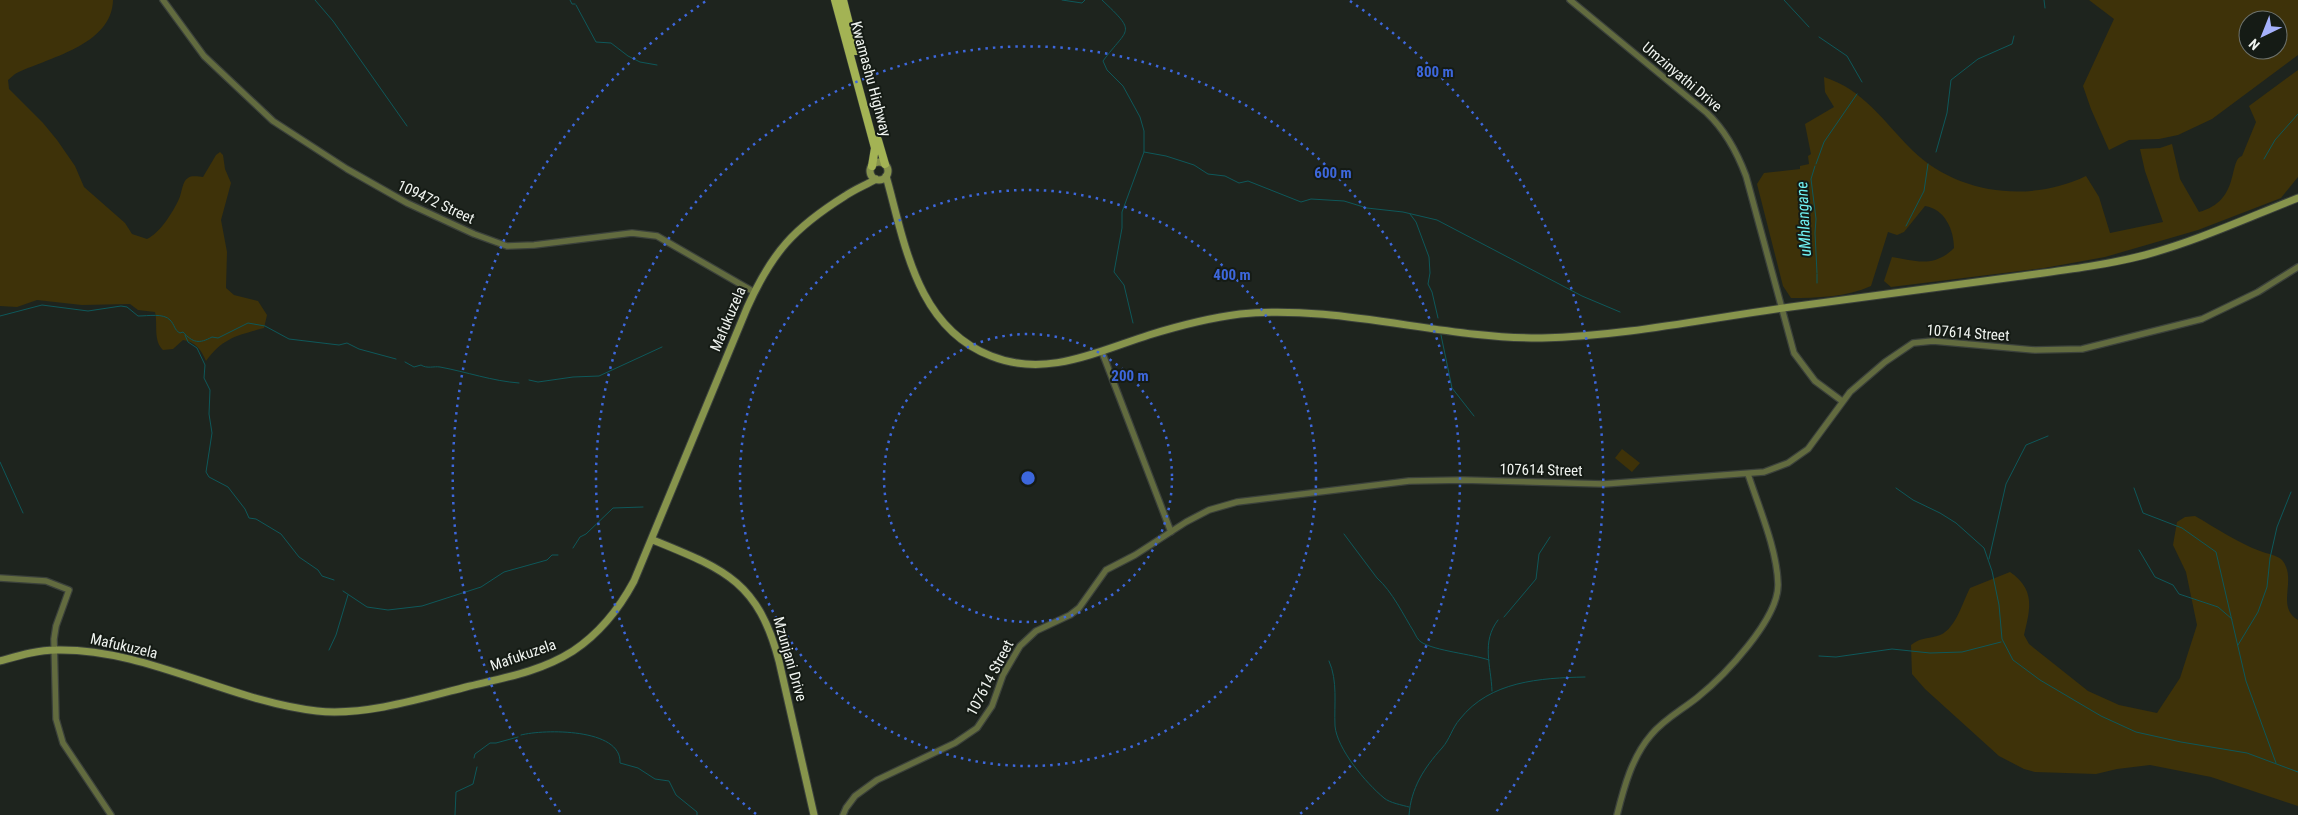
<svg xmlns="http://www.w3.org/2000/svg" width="2298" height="815" font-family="'Roboto Condensed',sans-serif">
<rect width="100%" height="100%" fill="#1e241e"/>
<!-- green -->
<path fill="#3e3209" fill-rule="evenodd" d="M0,0H113C112,46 46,58 15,74L8,80L9,89L43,123L57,140L75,166L84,187L125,223L132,234L147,239C160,233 173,212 179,199C182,193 182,181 188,178C192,175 199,177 203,177L216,155L220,152L223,155L225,169L231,183L221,220L227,252L226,288L234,295L258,301L267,315L264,328C238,335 222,338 206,361C201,350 196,342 183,340L173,349L163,350C153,340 158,325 155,312L138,310L130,304L82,305L37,300L17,307L0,306Z
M2089,0H2298V55L2212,119L2178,135L2159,139L2129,140L2109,150L2091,109L2083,86L2114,19ZM2248,20H2278V50H2248Z
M2298,70V177L2281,198L2198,230L2105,257L2044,268L1891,287L1884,281L1892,257C1916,261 1934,268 1954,248C1954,230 1945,209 1925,206L1904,232L1897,235L1888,232L1871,286C1847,297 1816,298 1791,298L1783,286L1757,184L1764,173L1800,169V166L1809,164L1808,156L1811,154L1805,124L1834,107L1825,92L1824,77C1864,90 1883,121 1912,150C1958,195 2030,203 2086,176L2099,197L2110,233L2163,222L2145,171L2140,149L2160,148L2172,144L2180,179L2199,212C2241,201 2228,160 2242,156L2256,122L2249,106Z
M1622,449L1640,463L1632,472L1615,458Z
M2195,516C2216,528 2238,543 2260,551C2267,554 2277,555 2282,560C2298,579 2275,607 2298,620V806L2211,777L2150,765L2117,769L2096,774L2035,772L2024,769L1999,756L1925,689L1912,674L1911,645C1920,638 1926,639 1937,636C1955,632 1962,603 1970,588L2010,572C2036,590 2030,609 2024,635L2029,644L2088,691L2119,705L2157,713L2180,678L2197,625L2186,572L2173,545L2177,522L2185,517Z"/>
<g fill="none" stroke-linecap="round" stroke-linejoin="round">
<!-- stream -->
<path stroke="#0e585a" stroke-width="1" d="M315,0L333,21L407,126
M570,0L572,4H575
M1062,0L1082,3L1085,0
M1102,0C1138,34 1128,27 1103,61L1107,70L1123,86L1140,117L1144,131V152L1122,212V228L1114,272L1124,285L1133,323
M1784,0L1809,27
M2044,0L2045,8
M576,5L596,42L611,43L628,56L640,62L657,65
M1819,37L1847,56L1862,82
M1144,152L1166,156L1194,165L1208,174L1225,176L1239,183L1248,181L1301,202L1311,199L1344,201L1367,208L1403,212L1437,220L1582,296L1620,312
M1936,152L1947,113L1951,80L1978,59L2012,44L2014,36
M2264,159L2275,140L2298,114
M1816,164L1824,142L1857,94
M1815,166L1811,179L1816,219L1815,233L1817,273
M1410,214L1416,222L1429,257L1430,273L1428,284L1432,292L1438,318
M1906,226L1924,191L1928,164
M1817,274V283
M0,316L42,305L88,311L121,306L127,307L138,316C148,316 164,313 170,320C175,325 174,330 180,333L183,332C193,343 199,344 212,337L218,338L248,323L265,326L289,339L339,345L347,343L359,349L396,359
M185,335L188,342L197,348L205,365L204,378L210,390L209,414L212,433L206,472L209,477L228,487L245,509L249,518L256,519L281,534L299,557L318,570L322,576L334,580
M1441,335L1452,388L1474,416
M405,362L414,367L421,365C427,369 434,366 440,367C467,372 492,381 519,383
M529,380L538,382L573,377L599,376L662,347
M0,462L23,513
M1896,488L1913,500L1940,513L1956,523L1984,548L1992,571L1999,605L2002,639L2013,660L2040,680L2101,716L2136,732L2181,742L2247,753L2298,772
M2134,488L2143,513L2182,528L2216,552L2246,681L2276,763
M1344,534L1377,578C1392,591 1404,616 1414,632C1416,636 1418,640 1421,642C1435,651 1472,654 1489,660
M573,548L580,537L586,534L613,508L643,507
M2139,550L2155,577L2173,585L2179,594L2218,607L2232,619
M1989,559L2006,484L2026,445L2048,436
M343,591L367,607L388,610L422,606L481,587L504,572L547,560L552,555H558
M1504,617L1536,579L1539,554L1550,537
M2238,645L2258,612L2267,587L2270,558L2277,527L2291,492
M329,650L336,635L348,595
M1819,656L1836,657L1892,649L1930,653L1962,652L2001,642
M1329,661C1338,681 1334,704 1335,726C1337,749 1366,783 1384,798C1390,803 1402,805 1409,807
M1492,691C1491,665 1481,642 1498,620
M521,735C544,729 622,728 620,763L638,768L655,779L669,781L676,795L697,812V815
M474,758L475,754L490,743H496L518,737
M455,815L456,792L473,784L477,767
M1409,815C1411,788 1424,768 1442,748C1450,739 1452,728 1460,719C1490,681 1540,678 1585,677"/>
<defs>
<path id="tertiary" d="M163,0L204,56L273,121L347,169L407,203L474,234L507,246L534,245L632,233L657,236L754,292
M1570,0L1707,113C1726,131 1737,152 1746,176L1794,353L1815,381L1842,401
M1102,352L1171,532
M0,578L46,581L69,590L56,626L54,639L56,719L63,743L111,815
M843,815L846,808L855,796L877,780L955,743L977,728L992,706L1003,675L1020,646L1036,631L1070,615L1079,608L1106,570L1135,555L1186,522L1209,510L1237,502L1409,481L1463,480L1604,484L1764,472L1788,463L1808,449L1850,392L1885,362L1913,343L1933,341L2035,350L2082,349L2202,319L2258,292L2298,267
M1617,815C1624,787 1632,757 1651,735C1664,719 1682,710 1698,697C1724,676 1779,619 1778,584C1777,549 1759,508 1748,474"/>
<path id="secondary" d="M870 171a9 9 0 1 1 18 0a9 9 0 1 1-18 0Z
M886,176C905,243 916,327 991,356C1046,378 1096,352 1149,335C1178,326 1209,318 1240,314C1339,304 1442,339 1542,338C1628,336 1713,317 1798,306C1870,296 1942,287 2014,277C2058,271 2102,266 2145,255C2197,241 2247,218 2298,198
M653,540C724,569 758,581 779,661L814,815
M0,661C18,656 37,650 56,650C146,648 228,701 317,711C364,716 420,699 466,687C503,678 540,672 573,651C600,633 619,609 634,581L747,308C772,252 794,228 845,196C855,189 866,185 876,179"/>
<path id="primary" d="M835,0L875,148L872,166
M843,0L856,51
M878,140L885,164"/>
</defs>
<!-- tertiary casing -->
<use href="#tertiary" stroke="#3b413b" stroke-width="8"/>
<!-- secondary casing -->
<use href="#secondary" stroke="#3b413b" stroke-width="9"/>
<!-- primary casing -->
<use href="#primary" stroke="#3b413b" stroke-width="9"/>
<!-- tertiary -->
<use href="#tertiary" stroke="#626b3f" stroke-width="5.5"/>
<!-- secondary -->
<use href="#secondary" stroke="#87944c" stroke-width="7"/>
<!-- primary -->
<use href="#primary" stroke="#a3b354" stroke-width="8"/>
</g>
<!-- distance rings -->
<g fill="none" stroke="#3d67dc" stroke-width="2.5" stroke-dasharray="2.5 5">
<circle cx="1028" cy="478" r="144"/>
<circle cx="1028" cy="478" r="288"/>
<path d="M756 814A432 432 0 1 1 1300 814"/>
<path d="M560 812A575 575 0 0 1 706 1M1350 1A575 575 0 0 1 1496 812"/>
</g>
<g text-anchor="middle" stroke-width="4" stroke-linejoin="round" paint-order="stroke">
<!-- street labels -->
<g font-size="15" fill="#f0f4f0" stroke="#151b15">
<text transform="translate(1682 77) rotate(40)" y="5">Umzinyathi Drive</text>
<text transform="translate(871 79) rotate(75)" y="5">Kwamashu Highway</text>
<text transform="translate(436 202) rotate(25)" y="5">109472 Street</text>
<text transform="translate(728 319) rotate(-67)" y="5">Mafukuzela</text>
<text transform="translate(1968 333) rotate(4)" y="5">107614 Street</text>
<text transform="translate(1541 470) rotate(1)" y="5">107614 Street</text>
<text transform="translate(124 646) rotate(13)" y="5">Mafukuzela</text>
<text transform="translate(523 655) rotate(-19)" y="5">Mafukuzela</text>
<text transform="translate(790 659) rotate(74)" y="5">Mzunjani Drive</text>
<text transform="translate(990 678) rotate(-62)" y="5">107614 Street</text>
</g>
<!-- water labels -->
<g font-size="16" font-style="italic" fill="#6ff0f2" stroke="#151b15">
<text transform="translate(1803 219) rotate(-93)" y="6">uMhlangane</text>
</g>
</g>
<circle cx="1028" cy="478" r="8" fill="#3d67dc" stroke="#151b15" stroke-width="2.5"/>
<g font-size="15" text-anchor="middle" font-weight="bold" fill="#3d67dc" stroke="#151b15" stroke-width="4" stroke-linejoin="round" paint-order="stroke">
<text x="1435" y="77">800 m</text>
<text x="1333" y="178">600 m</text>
<text x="1232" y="280">400 m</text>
<text x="1130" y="381">200 m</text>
</g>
<!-- north arrow -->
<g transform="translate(2263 35) rotate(223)"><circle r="24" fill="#151b15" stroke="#6d726d"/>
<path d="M0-4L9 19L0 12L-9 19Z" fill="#a5b1fc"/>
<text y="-8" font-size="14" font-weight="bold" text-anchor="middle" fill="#f0f4f0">N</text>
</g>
</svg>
